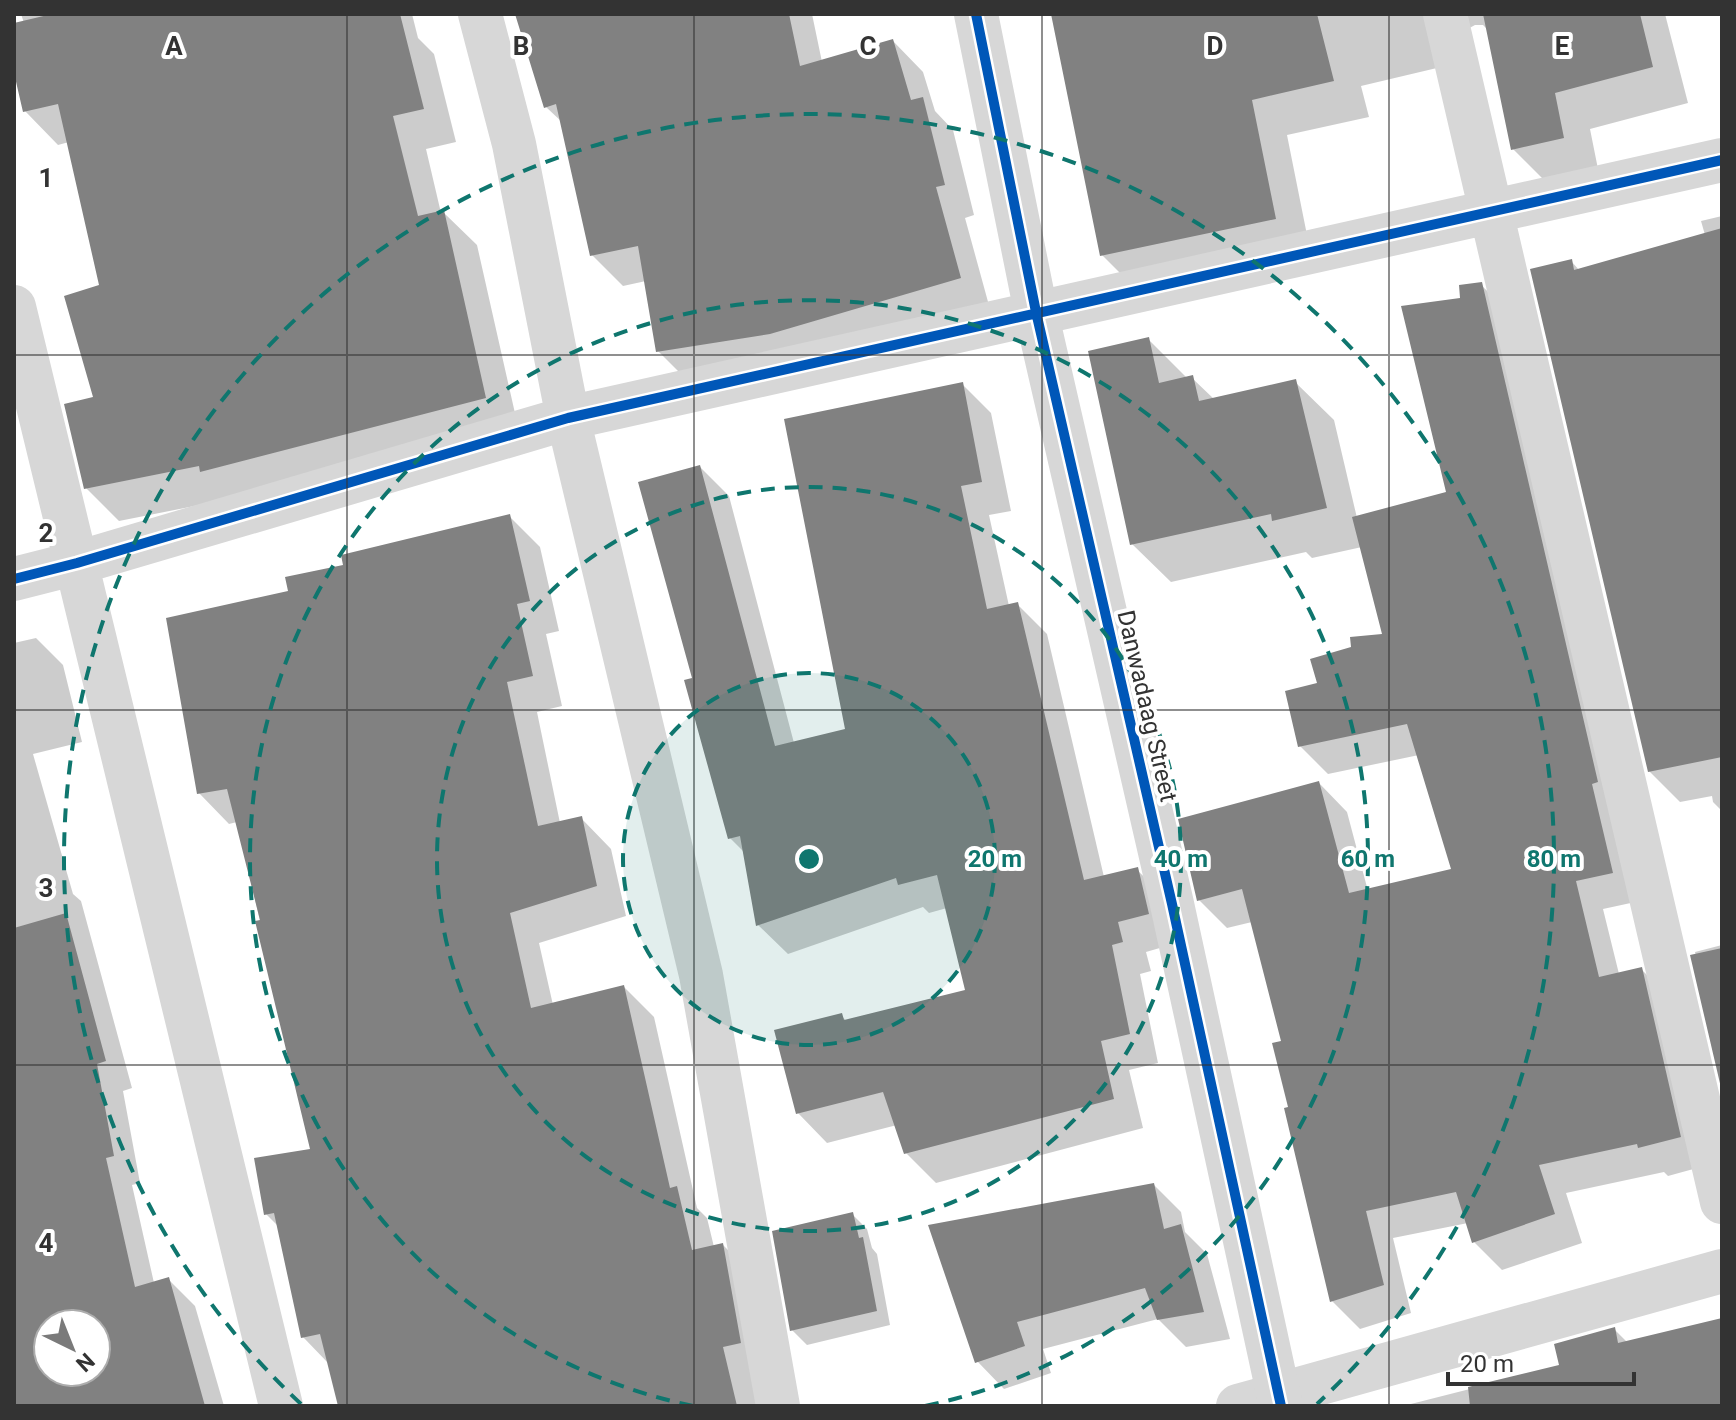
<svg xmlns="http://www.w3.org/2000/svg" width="1736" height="1420" font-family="Roboto,sans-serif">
<rect width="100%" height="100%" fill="#fff"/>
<!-- shadow -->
<path fill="#0003" fill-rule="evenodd" d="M21,14H412L418,38L434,54L456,142L426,149L441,213L443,212L477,245L519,431L230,499L119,521L86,488L96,399L102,286L69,142L58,145L25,111L14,64V25L24,23Z
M517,14H812L822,62L893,41L923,72L935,111L953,130L974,215L965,218L990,309L689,382L658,351L646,281L623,286L592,255L563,123L546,107Z
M1053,14H1665L1688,103L1590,129L1599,174L1549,185L1513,149L1489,31L1483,25H1475L1464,31L1458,63L1361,86L1369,117L1287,135L1311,255L1138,291L1102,255Z
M1722,216V811L1713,802L1712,796L1680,802L1649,771L1571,261L1580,271L1705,235L1701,221Z
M1481,285L1510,313L1640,901L1603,909L1619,974L1641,969L1669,997L1708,1165L1668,1176L1664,1172L1566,1193L1582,1243L1502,1270L1474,1242L1468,1223L1393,1238L1411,1313L1360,1329L1332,1301L1290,1108L1283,1043L1252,922L1227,928L1199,900L1319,783L1347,812L1368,891L1454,870L1419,755L1328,774L1300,746L1320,684L1385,636L1362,547L1312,558L1306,552L1171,582L1132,544L1149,340L1188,379L1192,378L1215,400L1295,382L1334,420L1357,518L1449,493L1462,300Z
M962,384L991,413L1011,511L989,515L1009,606L1017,604L1047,634L1104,877L1137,870L1167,899L1177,943L1146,952L1151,971L1140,974L1158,1063L1129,1070L1143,1128L936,1183L906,1153L897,1125L827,1143L798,1113L841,1015L847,1022L967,991L947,908L929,913L923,907L788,954L758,925L745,853L730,838L694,679L700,467L729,496L794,743L847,731Z
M509,516L540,547L559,631L546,634L562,706L537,712L560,823L581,818L611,849L626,916L539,943L553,1005L624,987L654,1017L697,1208L707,1218L714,1247L723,1245L753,1275L759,1406H340L329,1364L303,1337L279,1227L266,1214L313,1150L237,822L229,824L199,793L291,593L346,566Z
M36,638L63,665L82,742L33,754L73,894L81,901L132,1088L123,1091L140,1183L132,1185L154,1283L168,1279L195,1306L224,1406H14V643ZM48,1324H96V1372H48Z
M1722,945V1083L1695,952Z
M1154,1185L1181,1212L1185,1232L1207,1254L1230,1339L1186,1347L1158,1319L1043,1349L1051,1373L1004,1389L977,1361Z
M852,1214L867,1229L872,1248L877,1254L890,1325L807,1345L792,1330Z
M1614,1329L1627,1342L1722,1377V1406H1403L1561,1366Z"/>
<!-- building -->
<path fill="#818181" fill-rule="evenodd" d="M52,14H400L424,109L393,116L418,216L444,210L486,398L200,472L199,466L84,489L64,404L93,397L64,296L99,285L58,104L23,112L14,73V23Z
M515,14H789L800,66L893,39L911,100L923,97L945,185L936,187L961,278L770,334L656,352L638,246L590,256L556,104L544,108Z
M1051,14H1317L1334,81L1252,100L1276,219L1100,256Z
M1483,14H1640L1653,67L1555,93L1564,138L1511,150Z
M1722,228V757L1648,772L1530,269L1572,259L1574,270Z
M1482,282L1598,782L1592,784L1613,873L1576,881L1599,977L1642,967L1681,1137L1638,1148L1637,1144L1539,1165L1555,1214L1472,1243L1456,1192L1366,1211L1384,1285L1330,1302L1284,1108L1288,1107L1272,1043L1281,1041L1242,889L1197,901L1178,819L1319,781L1349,893L1451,869L1407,724L1298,747L1285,691L1317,683L1310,659L1351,647L1350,637L1382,634L1352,517L1446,492L1401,306L1460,298L1459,285Z
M1149,337L1159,383L1193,375L1199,401L1296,379L1327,508L1272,521L1271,514L1130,545L1088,351Z
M963,382L982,482L961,486L987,609L1018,602L1084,880L1138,867L1149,914L1118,922L1123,942L1112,945L1130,1034L1101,1041L1114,1099L904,1154L883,1092L796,1114L774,1030L842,1013L844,1020L965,990L937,875L898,885L896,878L756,926L740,836L728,839L684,680L692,678L638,482L700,465L775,746L845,729L784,419Z
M510,514L530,601L517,604L533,676L507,682L538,826L582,816L597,886L510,913L531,1008L624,985L670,1188L677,1186L692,1250L723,1243L741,1343L723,1347L737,1406H338L320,1334L301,1338L274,1213L264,1215L254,1158L310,1149L255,921L260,920L227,789L197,794L166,618L288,591L285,577L343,565L341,555Z
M66,913L106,1061L97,1064L114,1156L106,1158L135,1287L169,1277L205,1406H14V928ZM48,1324H96V1372H48Z
M1722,948V1092L1690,955Z
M1154,1183L1164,1229L1181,1224L1204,1312L1157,1320L1145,1288L1017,1322L1025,1346L975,1363L928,1225Z
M853,1212L859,1238L863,1237L877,1311L790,1331L772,1231Z
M1722,1318V1406H1470L1468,1387L1559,1365L1554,1344L1615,1327L1618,1343Z"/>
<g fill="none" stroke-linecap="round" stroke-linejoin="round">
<!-- minor -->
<path stroke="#d7d7d7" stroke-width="44" d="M480,14L514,144L568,418L701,975L778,1406
M1445,14L1722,1202
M14,307L281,1406
M14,579L77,563L568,418L1722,160
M1238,1406L1722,1271"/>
<!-- tertiary -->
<path stroke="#d7d7d7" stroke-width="44" d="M976,14L1036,312L1172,904L1281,1406"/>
<defs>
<path id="cycleway" d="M976,14L1036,312L1172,904L1281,1406
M14,579L77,563L568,418L1722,160"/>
</defs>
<!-- cycleway casing -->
<use href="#cycleway" stroke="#fff" stroke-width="15"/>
<!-- cycleway -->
<use href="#cycleway" stroke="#0057b8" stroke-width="10"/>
</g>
<!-- grid -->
<path fill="none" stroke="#333" stroke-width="2" stroke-opacity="0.55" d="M347,14V1406M694,14V1406M1042,14V1406M1389,14V1406M14,355H1722M14,710H1722M14,1065H1722"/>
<!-- distance rings -->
<circle cx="809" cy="859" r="186" fill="#0f766e" fill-opacity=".12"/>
<g fill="none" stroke="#0f766e" stroke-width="4" stroke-dasharray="14 10">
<circle cx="809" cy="859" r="186"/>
<circle cx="809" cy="859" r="372"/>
<path d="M693 1406A559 559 0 1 1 925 1406"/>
<path d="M301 1404A745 745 0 1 1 1317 1404"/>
</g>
<g text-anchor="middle" stroke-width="8" stroke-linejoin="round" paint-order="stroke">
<!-- street labels -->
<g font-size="24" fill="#333" stroke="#fff">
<text transform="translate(1147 706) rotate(77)" y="8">Danwadaag Street</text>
</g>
</g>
<g font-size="26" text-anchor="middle" font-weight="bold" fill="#333" stroke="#fff" stroke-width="8" stroke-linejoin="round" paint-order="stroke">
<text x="174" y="55">A</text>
<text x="521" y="55">B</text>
<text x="868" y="55">C</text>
<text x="1215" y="55">D</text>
<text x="1562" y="55">E</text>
<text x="46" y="187">1</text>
<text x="46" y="542">2</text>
<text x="46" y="897">3</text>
<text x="46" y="1252">4</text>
</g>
<circle cx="809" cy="859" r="12" fill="#0f766e" stroke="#fff" stroke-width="4"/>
<g font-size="24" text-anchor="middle" font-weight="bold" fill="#0f766e" stroke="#fff" stroke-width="8" stroke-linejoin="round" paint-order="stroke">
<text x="995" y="867">20 m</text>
<text x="1181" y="867">40 m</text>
<text x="1368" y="867">60 m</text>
<text x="1554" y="867">80 m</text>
</g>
<!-- border -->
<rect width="1736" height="1420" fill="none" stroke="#333333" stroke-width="32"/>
<!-- north arrow -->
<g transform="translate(72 1348) rotate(137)"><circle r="38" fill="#ffffff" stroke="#adadad" stroke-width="2"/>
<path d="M0-6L14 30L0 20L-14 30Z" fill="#7a7a7a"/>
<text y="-12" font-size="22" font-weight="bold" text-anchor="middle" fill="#333333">N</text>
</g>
<!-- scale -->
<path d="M1448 1372v12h186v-12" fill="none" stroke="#333333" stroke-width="4"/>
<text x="1460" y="1372" font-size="24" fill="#333333" stroke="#ffffff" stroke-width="6" paint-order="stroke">20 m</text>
</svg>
